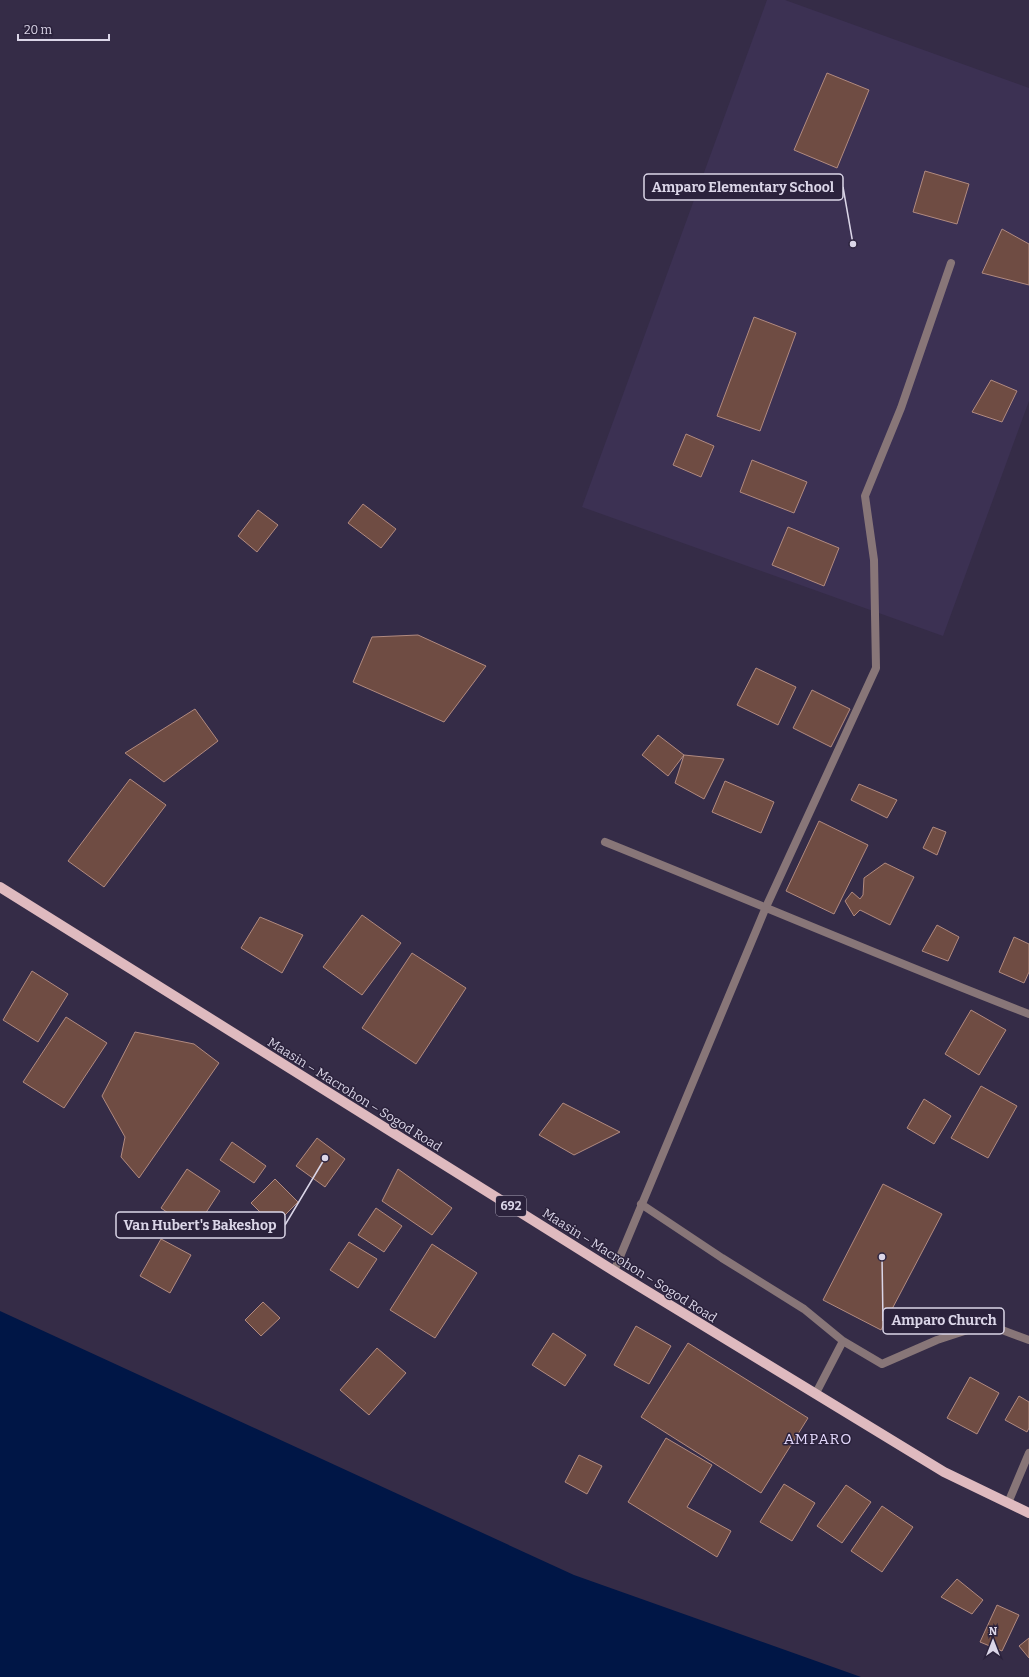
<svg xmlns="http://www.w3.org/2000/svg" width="1029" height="1677" font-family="Bitter,serif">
<rect width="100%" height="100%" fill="#352c47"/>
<!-- built -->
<path fill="#3c3153" d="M767,0H785L1029,88V401L943,636L582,507Z"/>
<!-- water -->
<path fill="#001646" d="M0,1311L574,1575L861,1677H0Z"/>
<!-- building -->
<path fill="#6f4c43" stroke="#b18a80" d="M827,73L869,90L837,168L794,150Z
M925,171L969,184L957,224L913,212Z
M1002,229L1029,244V285L982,273Z
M754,317L796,333L760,431L717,416Z
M991,380L1017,391L1002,422L972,412Z
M686,434L714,446L701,477L673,465Z
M752,460L807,482L794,513L740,492Z
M363,504L396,529L381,548L348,523Z
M258,510L278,525L257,552L238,536Z
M788,527L839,548L824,586L772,565Z
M418,635L486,666L444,722L353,682L372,637Z
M756,668L796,687L778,725L737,705Z
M812,690L850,709L831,747L793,728Z
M195,709L218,741L164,782L125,753Z
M658,735L684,755L668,776L642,755Z
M684,755L724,759L704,799L675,783Z
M130,779L166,805L104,887L68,861Z
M725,781L774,802L761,833L712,812Z
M859,784L897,800L887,818L851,800Z
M819,821L868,845L834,914L786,891Z
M933,827L946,832L937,855L923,848Z
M885,863L914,877L890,925L860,910L854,916L845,901L852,892L860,899L863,895L864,878Z
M362,915L401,943L362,995L323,967Z
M260,917L303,935L282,973L241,948Z
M937,925L959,937L948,961L922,951Z
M1014,937L1029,944V972L1024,983L999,972Z
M412,953L466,988L416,1064L362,1028Z
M32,971L68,994L38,1042L3,1020Z
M971,1010L1006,1030L979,1075L945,1054Z
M66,1017L107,1043L64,1108L23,1082Z
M135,1032L194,1044L219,1063L139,1178L121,1157L125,1137L102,1096Z
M981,1086L1017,1106L988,1158L951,1138Z
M924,1099L951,1116L934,1144L907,1128Z
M563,1103L620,1132L574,1155L539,1135Z
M317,1138L345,1159L325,1187L296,1166Z
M232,1142L266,1166L254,1183L220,1160Z
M187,1169L220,1191L194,1231L161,1208Z
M398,1169L452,1208L432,1235L382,1201Z
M275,1179L298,1202L274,1226L251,1203Z
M883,1184L942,1214L881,1330L823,1300Z
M376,1208L402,1226L384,1252L358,1235Z
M161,1239L191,1255L170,1293L140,1276Z
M349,1242L377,1259L358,1288L330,1270Z
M432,1244L477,1273L435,1338L390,1310Z
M263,1302L280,1318L261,1336L245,1320Z
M636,1326L671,1346L649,1384L614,1365Z
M553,1333L586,1355L565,1386L532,1365Z
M688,1343L808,1418L761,1493L641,1417Z
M377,1348L406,1373L369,1415L340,1390Z
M970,1377L999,1393L977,1434L947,1418Z
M1019,1396L1029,1402V1428L1027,1432L1005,1420Z
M666,1438L712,1465L687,1507L731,1531L717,1557L628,1502Z
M579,1455L602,1466L587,1494L565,1482Z
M784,1484L815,1503L792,1541L760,1522Z
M846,1485L871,1502L842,1543L817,1526Z
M882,1506L913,1527L882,1572L851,1551Z
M957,1579L983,1600L972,1614L941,1597Z
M997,1605L1019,1615L1002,1651L980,1642Z
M1029,1638V1658L1019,1646Z"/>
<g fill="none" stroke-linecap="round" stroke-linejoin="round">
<!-- street -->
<path stroke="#887678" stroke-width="8" d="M605,842C747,899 887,959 1029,1014
M641,1204L722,1258L804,1309L843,1341
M614,1271L766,907L876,668L874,560L865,496L901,408L951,263
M816,1393L843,1341L882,1364L937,1340L986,1324L1029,1340
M1008,1503L1029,1453"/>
<!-- primary -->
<path stroke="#dfbabf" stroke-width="10" d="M0,887L614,1271L944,1472L1029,1513"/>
</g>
<g text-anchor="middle" stroke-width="3" stroke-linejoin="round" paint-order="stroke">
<!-- shield labels -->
<rect fill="#2b223c" stroke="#a6a0b4" stroke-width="1" x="496" y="1196" width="30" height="20" rx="3"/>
<g font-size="12" font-weight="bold" fill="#dbd6e8">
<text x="511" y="1210">692</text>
</g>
<!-- street labels -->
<g font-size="13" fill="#dbd6e8" stroke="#2b223c">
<text transform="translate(355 1094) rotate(32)" y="5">Maasin – Macrohon – Sogod Road</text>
<text transform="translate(630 1265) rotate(32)" y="5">Maasin – Macrohon – Sogod Road</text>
</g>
<!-- quarter labels -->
<g font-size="15" letter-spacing="1" fill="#e3d8fc" stroke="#2b223c">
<text x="818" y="1444">AMPARO</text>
</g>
</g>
<!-- callouts -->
<path fill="none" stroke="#dbd6e8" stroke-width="1.5" d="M853 244L843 187M325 1158L285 1225M882 1257L883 1321"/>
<g fill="#dbd6e8" stroke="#2b223c" stroke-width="1.5">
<circle cx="853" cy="244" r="4"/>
<circle cx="325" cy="1158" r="4"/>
<circle cx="882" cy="1257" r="4"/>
</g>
<g fill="#2b223c" stroke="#dbd6e8" stroke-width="1.5">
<rect x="644" y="174" width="199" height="26" rx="4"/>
<rect x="116" y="1212" width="169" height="26" rx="4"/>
<rect x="883" y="1308" width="121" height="26" rx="4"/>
</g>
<g font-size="14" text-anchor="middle" font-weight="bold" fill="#dbd6e8">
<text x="743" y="192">Amparo Elementary School</text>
<text x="200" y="1230">Van Hubert's Bakeshop</text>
<text x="944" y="1325">Amparo Church</text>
</g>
<!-- north arrow -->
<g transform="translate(993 1641)" stroke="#2b223c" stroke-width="3" paint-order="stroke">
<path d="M0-3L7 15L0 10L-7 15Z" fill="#dbd6e8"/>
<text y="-6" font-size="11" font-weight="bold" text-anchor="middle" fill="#dbd6e8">N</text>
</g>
<!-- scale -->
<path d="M18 34v6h91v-6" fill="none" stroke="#dbd6e8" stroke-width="2"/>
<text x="24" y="34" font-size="12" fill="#dbd6e8" stroke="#2b223c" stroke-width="3" paint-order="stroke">20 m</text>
</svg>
